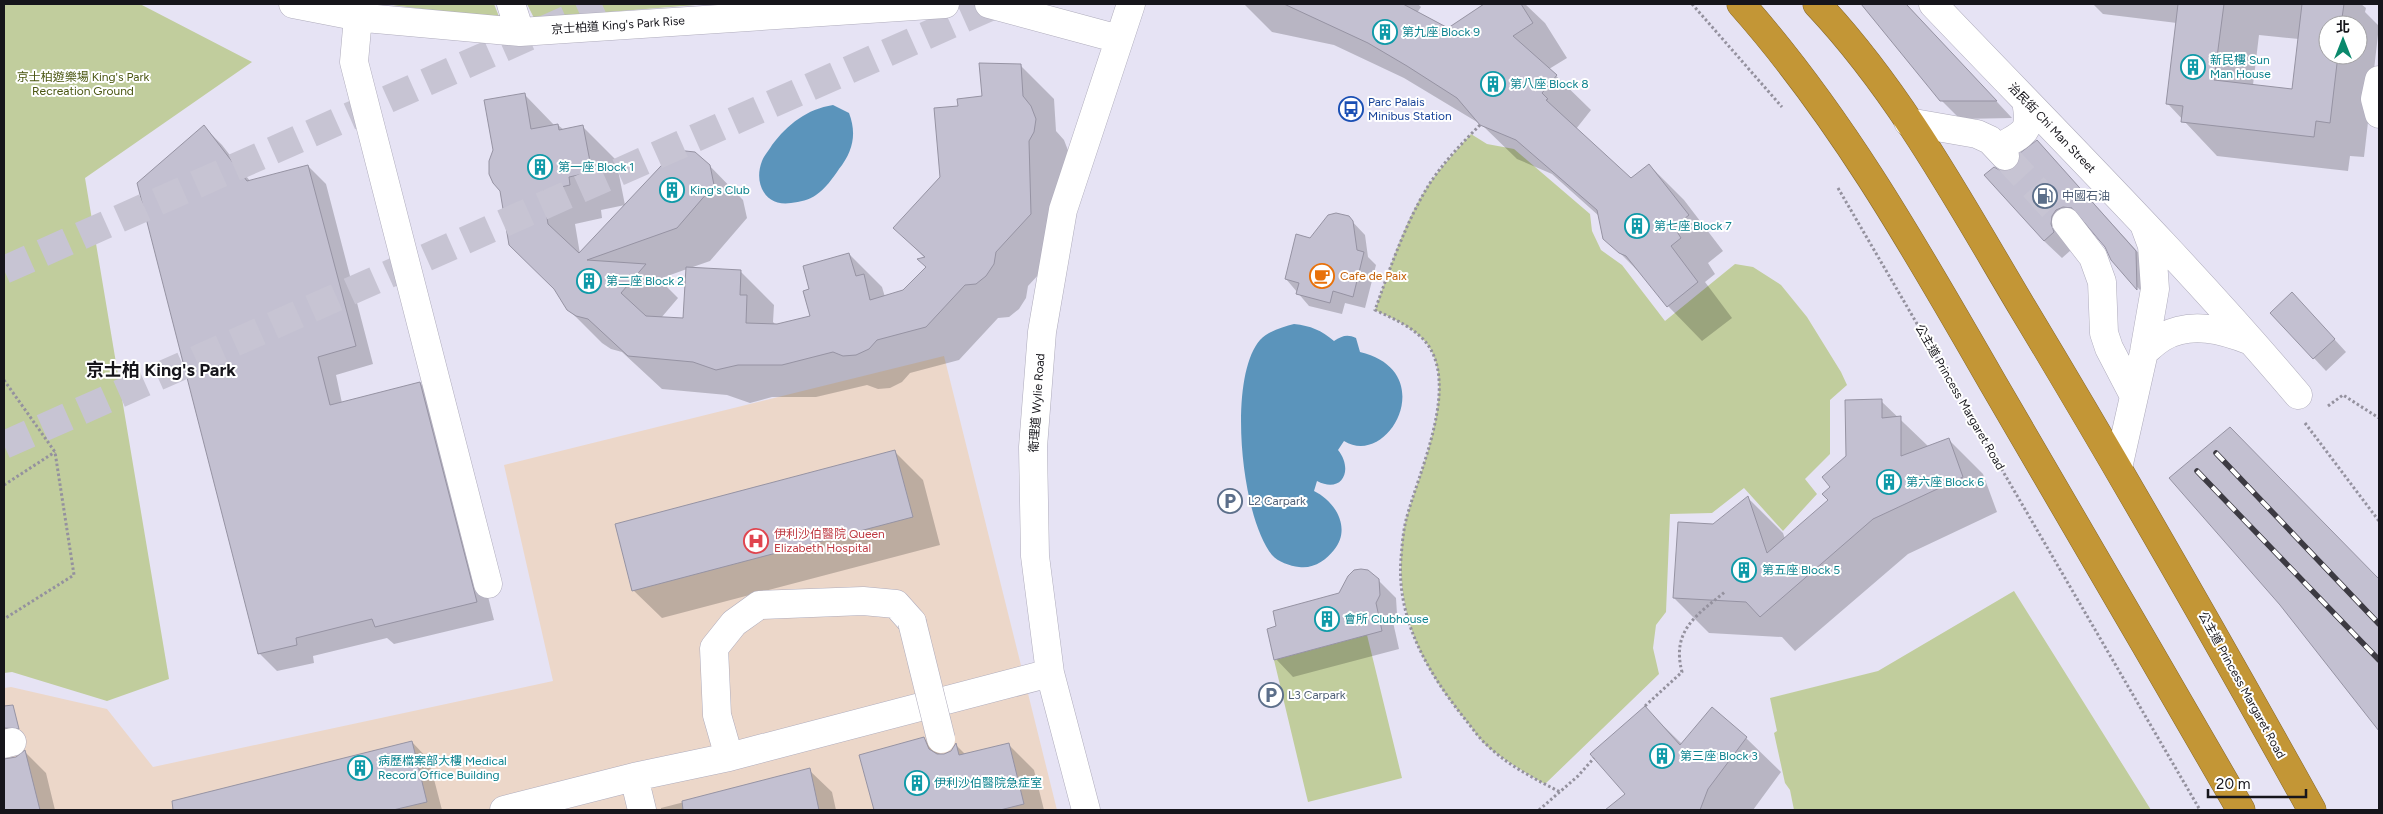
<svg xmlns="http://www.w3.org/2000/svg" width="2383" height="814" font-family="Figtree,'Noto Sans TC',sans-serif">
<rect width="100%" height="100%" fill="#e6e3f4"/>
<!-- medical -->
<path fill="#ecd7c9" d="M944,356L1057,810H4V688L11,687L107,709L153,767L553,681L504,465Z"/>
<!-- green -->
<path fill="#c1cd9d" d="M4,4H140L252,62L85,178L169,679L107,701L12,672L4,673Z
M384,4H494L500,19Z
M527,4H708L534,18Z
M1471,134L1487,144L1514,149L1590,214L1592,231L1601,250L1622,265L1665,321L1735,264L1753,267L1781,285L1807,317L1841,372L1847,385L1830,400V454L1805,479L1817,494L1783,531L1744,488L1712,513L1670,514L1666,612L1656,625L1653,648L1659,674L1545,784C1525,773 1506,761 1488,747C1479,739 1472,727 1464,718C1425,670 1400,623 1401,560C1401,548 1403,531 1406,519C1419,474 1462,379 1423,339C1409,325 1392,318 1375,310C1389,271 1402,228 1424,192C1437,171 1454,153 1471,134Z
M2014,591L2151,810H1794L1790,790L1785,783L1774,733L1777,731L1770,698L1878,671Z
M1367,635L1402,778L1308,802L1274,660Z"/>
<!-- water -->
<path fill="#5b94bb" d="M833,105L849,113C857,134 853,151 839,169C833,178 825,189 816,195C809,200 800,202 791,203C766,207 753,184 762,161C764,156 769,150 772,145C788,124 807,109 833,105Z
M1294,324C1311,326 1321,330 1334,341C1342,336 1347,334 1356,338L1360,352C1441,371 1389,469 1344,441L1338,450C1354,470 1342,494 1317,481L1314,491C1335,501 1352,528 1334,550C1326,560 1314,569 1299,567C1290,566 1278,562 1272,555C1241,517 1227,378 1260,340C1268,331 1283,327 1294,324Z"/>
<!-- shadow -->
<path fill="#0003" fill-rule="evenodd" d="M1244,4H1418L1421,7L1417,13L1448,30L1487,4H1525L1545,23L1567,58L1549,69L1591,110L1576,129L1631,179L1649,165L1684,200L1723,251L1708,263L1715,274L1705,282L1732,318L1702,341L1668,306L1645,278L1605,238L1599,216L1552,174L1517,159L1482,125L1404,78L1334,45L1272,32Z
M1863,4H1906L2012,118L1960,119L1941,100Z
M2093,4H2361L2366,8L2365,12L2379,26L2364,157L2350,156L2348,171L2217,156L2168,104L2177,23L2103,14ZM2328,25H2358V55H2328ZM2259,35L2299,39L2293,90L2253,85Z
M1021,66L1054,99L1056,131L1064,140L1069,153L1064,247L1028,286L1026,298L1019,309L1009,317L998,318L959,360L910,373L902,382L890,388L878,389L867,385L816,397H772L750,403L727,395L662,389L622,352L611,349L602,343L568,309L557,291L524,94L555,126L558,125L564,130L583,127L616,160L625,205L601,210L602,218L575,224L580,254L703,159L743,200L747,218L710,261L690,268L740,271L774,305L773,322L776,325L811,317V290L849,254L882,287L885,297L904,291L927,267L925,258L895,228L941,177L960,107L984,98ZM687,269L684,319L661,318L678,298L659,279Z
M204,127L222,145L250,181L308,166L326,184L373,364L336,375L342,403L420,383L438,401L494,620L394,644L387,638L313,656L314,663L277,671L259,653Z
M2037,141L2154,270V305L2112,260L2106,247L2088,225L2082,224L2071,250L2062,258L2044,241L2001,172L2008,173L2016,169Z
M1348,217L1365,235L1368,257L1376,265L1365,308L1345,303L1342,314L1309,306L1286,279L1310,239Z
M2304,306L2346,352L2326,371L2272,313Z
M1881,401L1929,447L1948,439L1983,474L1997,512L1908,554L1795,651L1782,637L1709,633L1674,598L1713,526L1748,498L1783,533L1785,539L1830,501L1832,487L1847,456Z
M2230,428L2379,581V729L2281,604Z
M895,452L923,480L940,545L662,618L633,590Z
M1378,580L1396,598L1397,614L1393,622L1399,649L1293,677L1276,659L1340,594Z
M1645,708L1682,744L1746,738L1781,772L1753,810H1611L1626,794Z
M924,739L941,755L952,752L956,745L966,755L1008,744L1034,770L1044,810H876L861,756Z
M412,742L429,760L442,810H196L193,797Z
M25,752L46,773L55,810H4V760L17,758Z
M809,770L832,792L836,810H661V808Z"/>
<!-- building -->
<path fill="#c3c0d1" stroke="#9693a3" d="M1284,4H1403L1448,28L1484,4H1521L1533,23L1513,36L1557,75L1542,93L1548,99L1546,100L1631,178L1649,164L1689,215L1674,227L1681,238L1671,246L1698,282L1667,307L1626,256L1619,253L1603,239L1597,210L1516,140L1480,125L1457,98L1407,66L1368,43Z
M1861,4H1906L1997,101H1940Z
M2178,4H2224L2214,80L2292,89L2302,4H2344L2341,25H2328V55H2338L2330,123L2316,121L2314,137L2181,122L2183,106L2166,104Z
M979,63L1021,64L1023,96L1031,106L1036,119L1034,132L1029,141L1031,214L996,252L994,264L986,276L976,284L965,285L926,327L877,340L869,349L856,355L843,356L833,352L782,365H738L716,370L693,362L628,356L588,319L576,316L567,310L554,289L509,245L500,191L493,183L489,174V161L493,150L484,100L525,93L531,129L558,124L559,130L583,125L592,172L569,177L570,185L543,191L548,224L579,253L676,150L695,152L710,165L714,185L677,228L587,260L646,264L621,293L646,316L683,318L686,267L741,270L740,295H747L746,323L777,324L810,316L803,291L809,289L803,266L849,253L856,276L864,274L870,300L903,290L926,267L917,259L925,257L893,228L940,177L934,108L958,106L957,99L982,96Z
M204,125L247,181L308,165L356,346L318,357L330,405L420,382L477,602L375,627L372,619L296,638L297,645L258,654L137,183Z
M2037,140L2136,251L2137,290L2111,260L2105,247L2072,208L2063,207L2056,210L2052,216L2051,224L2054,232L2044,241L1984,175L1994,167L2001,171H2008L2015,168L2020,161V153Z
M1336,213L1349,216L1353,221L1357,250L1364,252L1353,297L1333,291L1330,303L1296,294L1299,283L1285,279L1296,234L1310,238L1328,215Z
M2292,292L2335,339L2313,359L2270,313Z
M1882,399V418L1901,416V456L1949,438L1963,477L1873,519L1760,617L1746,602L1673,598L1678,522L1713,524L1748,496L1767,553L1828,500L1822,494L1830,487L1822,477L1846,456L1845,400Z
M2230,427L2379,579V731L2280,605L2169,478Z
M895,450L913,517L632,591L615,524Z
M1361,569L1368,570L1379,579L1380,595L1376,603L1382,631L1274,660L1267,629L1276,626L1273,611L1339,593L1348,576L1354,570Z
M13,705L19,729L4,728V706Z
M1645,706L1680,745L1712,707L1747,737L1708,789L1700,810H1605L1625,794L1590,754Z
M924,737L929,749L937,754H944L951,751L956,743L959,755L1009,743L1024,804L1000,810H874L859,755Z
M412,741L427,802L393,810H173L172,801Z
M25,750L40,810H4V759L16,757Z
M810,768L819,810H683L682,801Z"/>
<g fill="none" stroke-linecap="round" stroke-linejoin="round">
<!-- minor-tunnel -->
<path stroke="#c7c4d3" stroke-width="28" stroke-dasharray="28 14" stroke-linecap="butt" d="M2005,156L2066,222"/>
<!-- highway-tunnel -->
<path stroke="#c7c4d3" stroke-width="28" stroke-dasharray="28 14" stroke-linecap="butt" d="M4,270L602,4
M4,445L997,4"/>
<defs>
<path id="minor" d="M293,4L365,18L520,32L945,4
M511,4L520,32
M989,4L1119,39
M1933,4C2056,133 2183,259 2298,395
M358,17L354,62L488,584
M2379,80L2375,99L2379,114
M1908,122L1977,134L1990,140L2005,156
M1999,148C2024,132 2032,134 2026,101
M2066,222L2093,257L2102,282L2104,333L2109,348L2134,396
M2144,352C2150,347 2156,341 2163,337C2191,321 2223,330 2251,341
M2118,468L2144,352L2155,289L2152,246L2145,227
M4,744L12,742
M729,757L717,715L714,648L734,623L759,605L863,601L896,604L912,622
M634,777L642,810
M504,810L634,777L729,757L1050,673
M1086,810L1050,673L1035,556L1033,447L1042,332L1063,210L1131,4"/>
<path id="highway" d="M1741,4C1843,119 1918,253 1994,385C2077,527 2159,668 2241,810
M1817,4C1901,93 1960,203 2022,307C2122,473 2218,641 2312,810"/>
</defs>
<!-- minor casing -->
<use href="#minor" stroke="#afacbc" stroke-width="29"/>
<!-- highway casing -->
<use href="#highway" stroke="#86692d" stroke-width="29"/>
<!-- path -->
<path stroke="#94919e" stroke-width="3" stroke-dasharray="2.5 2.5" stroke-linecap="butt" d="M1692,4L1782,107
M1480,125C1460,145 1438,168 1424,193C1403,230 1389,271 1375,310C1392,318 1409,325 1423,339C1463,381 1418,473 1406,520C1403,532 1402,546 1401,558C1396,619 1428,673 1465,719C1472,728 1479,738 1487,745C1507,765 1535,779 1560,792
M1838,188L2200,810
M4,380L55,452L74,575L4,619
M2328,406L2343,395L2379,418
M2305,423L2379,521
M4,485L55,452
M1645,706L1682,672C1671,630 1697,615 1726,591
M1539,810L1578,776L1594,758"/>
<!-- minor -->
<use href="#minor" stroke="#fff" stroke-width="28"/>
<!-- highway -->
<use href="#highway" stroke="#c39636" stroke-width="28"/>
<defs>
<path id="rail" d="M2216,453L2379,624
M2197,471L2379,660"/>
</defs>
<!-- rail casing -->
<use href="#rail" stroke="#3c3a42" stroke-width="5.5"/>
<!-- rail -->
<use href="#rail" stroke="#fff" stroke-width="4" stroke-dasharray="11" stroke-linecap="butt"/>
<defs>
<path id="minor-bridge" d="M912,622L941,739"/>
</defs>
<!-- minor-bridge casing -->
<use href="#minor-bridge" stroke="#afacbc" stroke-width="29" stroke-linecap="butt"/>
<!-- minor-bridge -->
<use href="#minor-bridge" stroke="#fff" stroke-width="28"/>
</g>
<!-- icons -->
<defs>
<symbol id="building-ring" viewBox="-11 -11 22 22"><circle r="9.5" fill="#fff" stroke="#0f9aa8" stroke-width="1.5"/><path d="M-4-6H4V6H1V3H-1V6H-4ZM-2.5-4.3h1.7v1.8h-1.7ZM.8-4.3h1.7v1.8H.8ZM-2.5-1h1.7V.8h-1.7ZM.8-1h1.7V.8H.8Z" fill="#0f9aa8"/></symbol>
<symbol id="bus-ring" viewBox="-11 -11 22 22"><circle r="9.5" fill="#fff" stroke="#1a4fb4" stroke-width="1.5"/><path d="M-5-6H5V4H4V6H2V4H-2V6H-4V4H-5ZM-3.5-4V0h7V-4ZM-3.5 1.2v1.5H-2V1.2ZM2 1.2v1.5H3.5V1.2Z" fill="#1a4fb4"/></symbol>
<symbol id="fuel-ring" viewBox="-11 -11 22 22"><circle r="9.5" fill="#fff" stroke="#5c6f8a" stroke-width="1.5"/><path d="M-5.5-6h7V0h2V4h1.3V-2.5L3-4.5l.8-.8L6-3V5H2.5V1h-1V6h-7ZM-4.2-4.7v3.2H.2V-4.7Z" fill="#5c6f8a"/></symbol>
<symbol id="cafe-ring" viewBox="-11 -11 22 22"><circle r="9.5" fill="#fff" stroke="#e8710a" stroke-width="1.5"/><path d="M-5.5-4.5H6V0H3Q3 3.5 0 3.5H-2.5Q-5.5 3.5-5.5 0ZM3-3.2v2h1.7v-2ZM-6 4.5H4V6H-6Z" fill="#e8710a"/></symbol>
<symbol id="parking-ring" viewBox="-11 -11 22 22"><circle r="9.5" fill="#fff" stroke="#5c6f8a" stroke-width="1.5"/><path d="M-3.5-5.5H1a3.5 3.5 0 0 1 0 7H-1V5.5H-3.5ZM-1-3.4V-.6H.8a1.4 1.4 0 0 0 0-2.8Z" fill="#5c6f8a"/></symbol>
<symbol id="hospital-ring" viewBox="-11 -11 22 22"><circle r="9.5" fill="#fff" stroke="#e0444e" stroke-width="1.5"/><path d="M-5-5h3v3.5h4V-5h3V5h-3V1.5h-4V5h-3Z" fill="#e0444e"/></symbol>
</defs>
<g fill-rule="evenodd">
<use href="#building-ring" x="1371" y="18" width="28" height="28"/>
<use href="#building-ring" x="2179" y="53" width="28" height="28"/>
<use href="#building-ring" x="1479" y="70" width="28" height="28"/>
<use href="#bus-ring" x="1337" y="95" width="28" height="28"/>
<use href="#building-ring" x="526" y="153" width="28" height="28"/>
<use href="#building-ring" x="658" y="176" width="28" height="28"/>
<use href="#fuel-ring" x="2031" y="182" width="28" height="28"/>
<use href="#building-ring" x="1623" y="212" width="28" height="28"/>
<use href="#cafe-ring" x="1308" y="262" width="28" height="28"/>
<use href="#building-ring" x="575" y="267" width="28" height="28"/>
<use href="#building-ring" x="1875" y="468" width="28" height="28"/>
<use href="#parking-ring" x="1216" y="487" width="28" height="28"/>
<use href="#hospital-ring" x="742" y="527" width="28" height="28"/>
<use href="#building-ring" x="1730" y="556" width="28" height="28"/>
<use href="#building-ring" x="1313" y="605" width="28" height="28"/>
<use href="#parking-ring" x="1257" y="681" width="28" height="28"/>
<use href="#building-ring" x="1648" y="742" width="28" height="28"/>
<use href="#building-ring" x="346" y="754" width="28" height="28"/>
<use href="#building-ring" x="903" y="769" width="28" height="28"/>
</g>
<g text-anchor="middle" stroke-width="4" stroke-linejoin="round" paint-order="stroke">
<!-- street labels -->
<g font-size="12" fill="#16151b" stroke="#fff">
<text transform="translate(618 25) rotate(-4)" y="4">京士柏道 King's Park Rise</text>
<text transform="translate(2052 128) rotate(46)" y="4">治民街 Chi Man Street</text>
<text transform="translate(1960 397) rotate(60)" y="4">公主道 Princess Margaret Road</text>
<text transform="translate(1037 403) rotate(-86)" y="4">衛理道 Wylie Road</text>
<text transform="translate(2242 685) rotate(61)" y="4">公主道 Princess Margaret Road</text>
</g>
<!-- culture labels -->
<g font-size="12" fill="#0d838f" stroke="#fff" text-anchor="start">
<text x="1402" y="36">第九座 Block 9</text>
<text x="2210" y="64">新民樓 Sun<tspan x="2210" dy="14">Man House</tspan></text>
<text x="1510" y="88">第八座 Block 8</text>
<text x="558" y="171">第一座 Block 1</text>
<text x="690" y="194">King's Club</text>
<text x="1654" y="230">第七座 Block 7</text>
<text x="606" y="285">第二座 Block 2</text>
<text x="1906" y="486">第六座 Block 6</text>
<text x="1762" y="574">第五座 Block 5</text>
<text x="1344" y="623">會所 Clubhouse</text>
<text x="1680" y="760">第三座 Block 3</text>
<text x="378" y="765">病歷檔案部大樓 Medical<tspan x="378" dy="14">Record Office Building</tspan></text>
<text x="934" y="787">伊利沙伯醫院急症室</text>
</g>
<!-- park labels -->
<g font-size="12" fill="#4a5611" stroke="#fff">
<text x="83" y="81">京士柏遊樂場 King's Park<tspan x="83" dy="14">Recreation Ground</tspan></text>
</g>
<!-- transit labels -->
<g font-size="12" fill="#164399" stroke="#fff" text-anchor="start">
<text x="1368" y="106">Parc Palais<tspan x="1368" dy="14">Minibus Station</tspan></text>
</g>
<!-- service labels -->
<g font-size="12" fill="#4e5e75" stroke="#fff" text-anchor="start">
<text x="2062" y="200">中國石油</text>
<text x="1248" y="505">L2 Carpark</text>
<text x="1288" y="699">L3 Carpark</text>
</g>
<!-- food labels -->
<g font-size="12" fill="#c56008" stroke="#fff" text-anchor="start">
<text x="1340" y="280">Cafe de Paix</text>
</g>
<!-- health labels -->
<g font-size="12" fill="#be3a42" stroke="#fff" text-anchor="start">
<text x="774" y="538">伊利沙伯醫院 Queen<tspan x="774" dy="14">Elizabeth Hospital</tspan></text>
</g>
<!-- district labels -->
<g font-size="18" font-weight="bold" fill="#16151b" stroke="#fff">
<text x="161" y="376">京士柏 King's Park</text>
</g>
</g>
<!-- border -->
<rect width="2383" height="814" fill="none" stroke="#16151b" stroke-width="10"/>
<!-- north arrow -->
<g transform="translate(2343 40)"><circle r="24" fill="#ffffff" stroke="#a2a1a4"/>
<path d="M0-4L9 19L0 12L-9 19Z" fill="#0a896c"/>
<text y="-8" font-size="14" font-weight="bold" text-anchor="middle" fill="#16151b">北</text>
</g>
<!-- scale -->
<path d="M2208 789v8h98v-8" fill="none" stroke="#16151b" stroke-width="2.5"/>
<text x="2216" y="789" font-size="15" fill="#16151b" stroke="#ffffff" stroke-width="4" paint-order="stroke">20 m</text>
</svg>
